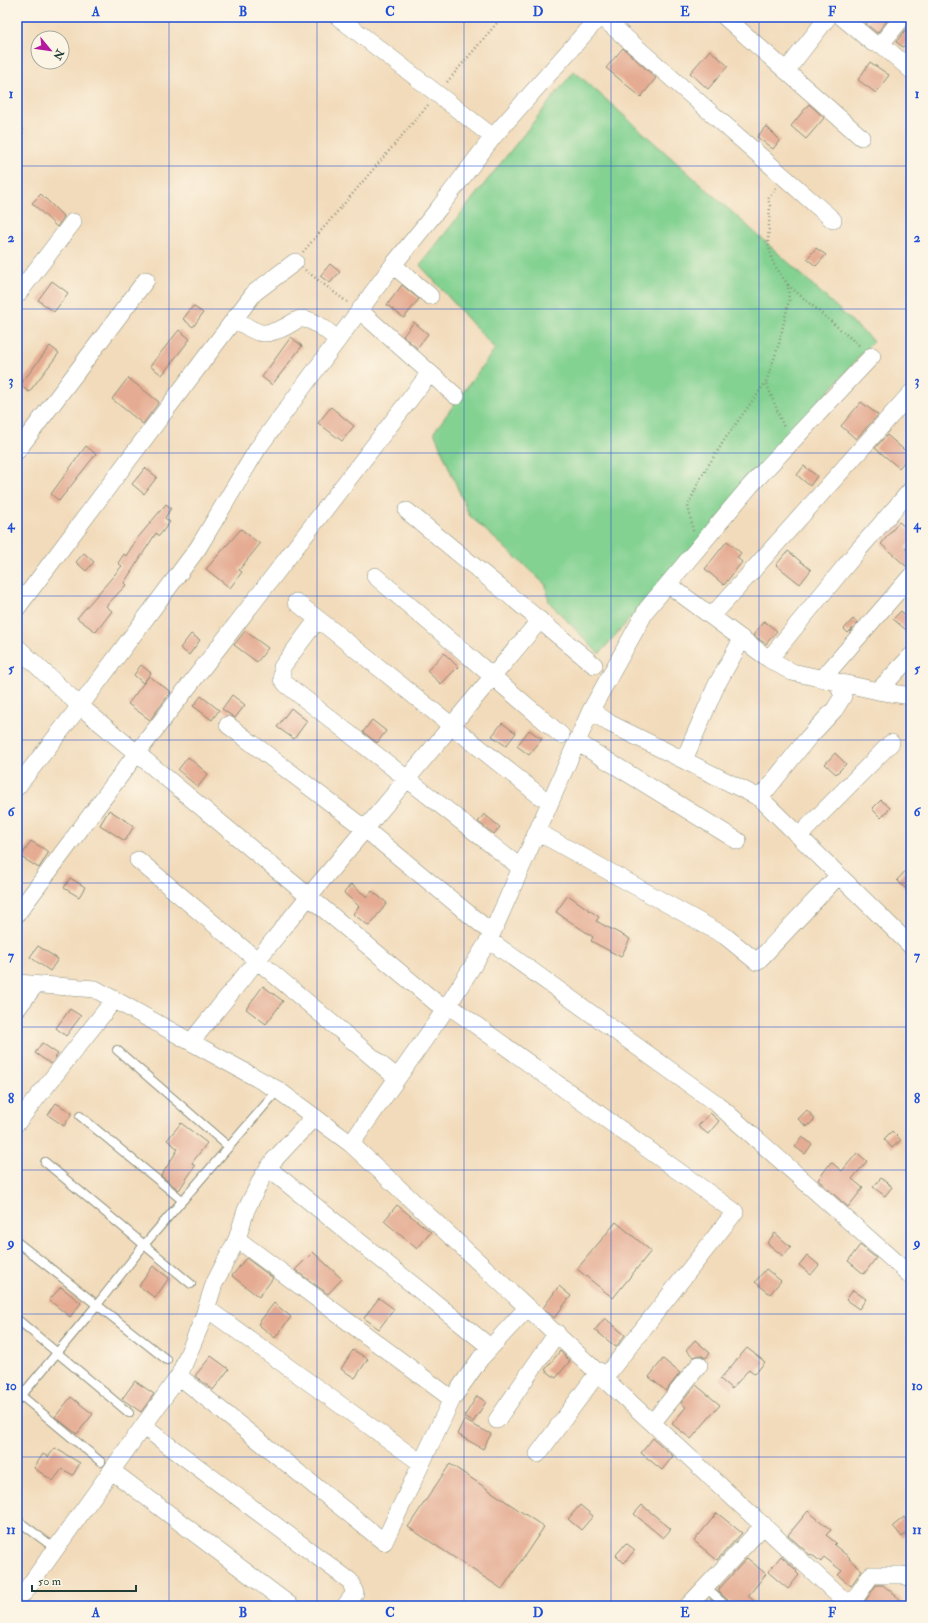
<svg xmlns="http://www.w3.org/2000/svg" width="928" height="1623" font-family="'IM FELL Double Pica',serif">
<rect width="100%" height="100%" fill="#fcf5e5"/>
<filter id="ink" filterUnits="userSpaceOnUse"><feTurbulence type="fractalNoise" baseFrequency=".025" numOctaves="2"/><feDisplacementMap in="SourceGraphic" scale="8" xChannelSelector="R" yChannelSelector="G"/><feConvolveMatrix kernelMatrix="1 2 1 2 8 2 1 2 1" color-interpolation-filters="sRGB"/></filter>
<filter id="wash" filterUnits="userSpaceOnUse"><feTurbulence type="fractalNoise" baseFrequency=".012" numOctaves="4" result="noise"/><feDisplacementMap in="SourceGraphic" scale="16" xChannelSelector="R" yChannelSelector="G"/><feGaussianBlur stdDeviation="0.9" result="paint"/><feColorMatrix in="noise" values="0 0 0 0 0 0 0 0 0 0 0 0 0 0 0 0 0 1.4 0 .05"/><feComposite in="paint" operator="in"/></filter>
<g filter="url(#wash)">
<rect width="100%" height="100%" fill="#f2dbbb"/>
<!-- green -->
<path fill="#83d292" stroke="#518863" d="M574,71L789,263L873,341L599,654L549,602L546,585L469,515L434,432L495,349L420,265Z"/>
<g id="blocks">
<!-- building -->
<path fill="#e5ac93" d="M871,17H890L877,33L866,24Z
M911,23V37L903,47L896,42Z
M623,48L656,78L641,97L606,68Z
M710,50L728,66L708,89L690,73Z
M870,62L889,75L876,93L858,80Z
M809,104L824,118L806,139L791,126Z
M766,126L780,140L773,149L757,137Z
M41,194L64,217L57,227L32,203Z
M816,248L826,255L816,266L807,259Z
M330,264L340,272L330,283L320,276Z
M52,281L68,293L54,312L38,300Z
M402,285L419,299L404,318L387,305Z
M193,306L203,313L193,327L183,319Z
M414,322L428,334L417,348L403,336Z
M179,330L190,339L162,375L150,366Z
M291,337L302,346L272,385L262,377Z
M50,346L59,353L29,392L20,385Z
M128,378L159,402L143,424L112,399Z
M861,402L878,415L856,439L841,426Z
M331,407L354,426L342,441L318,423Z
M887,435L910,455L899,468L875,448Z
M86,446L96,454L59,501L51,494Z
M804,466L817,476L810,486L797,475Z
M145,468L157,477L144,494L132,484Z
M166,504L171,508L165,518L170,522L159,536L156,533L124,583L126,585L106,606L112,611L96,632L77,618L122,566L118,563L124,554L126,556L136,540Z
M899,522L911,532V541L905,548L911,553V566L907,567L881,544Z
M241,529L260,544L239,570L242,572L230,588L206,569Z
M727,541L741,553L737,558L742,562L724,585L705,569Z
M788,551L811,570L800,584L776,565Z
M84,553L94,562L86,571L76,562Z
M901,611L911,620V634L893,619Z
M853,619L858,623L848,633L844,629Z
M764,621L777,631L766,644L753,635Z
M245,631L268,648L257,662L234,645Z
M191,634L200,640L189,655L180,648Z
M444,653L458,667L441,684L427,671Z
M141,665L151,673L143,683L134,675Z
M149,676L171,692L150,720L128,704Z
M232,695L245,705L235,718L222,709Z
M201,696L219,710L212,720L193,706Z
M291,708L307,721L294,739L277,727Z
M372,720L386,731L377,743L363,732Z
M502,723L516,733L506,746L492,736Z
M529,730L542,739L529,755L517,746Z
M835,753L846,764L836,774L825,764Z
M188,757L208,774L198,787L178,770Z
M881,800L890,808L881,818L872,809Z
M109,810L134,826L125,841L100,825Z
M484,814L500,827L494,834L478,822Z
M31,841L49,852L39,868L21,857Z
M911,865V894L897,880Z
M70,878L85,887L79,897L64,888Z
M351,884L367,897L372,891L387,903L369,926L353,914L359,906L344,893Z
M568,895L599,917L596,921L630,939L621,957L591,941L593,937L556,912Z
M38,946L58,959L50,971L30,957Z
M263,986L283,1001L266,1024L246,1009Z
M70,1009L81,1016L66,1036L56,1028Z
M42,1043L58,1054L51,1064L35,1053Z
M56,1103L72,1113L64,1126L48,1115Z
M807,1110L815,1119L807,1127L798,1119Z
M710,1113L719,1121L708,1134L698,1126Z
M181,1123L207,1143L192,1163L195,1166L179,1190L161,1176L178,1149L167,1140Z
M892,1131L901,1140L892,1148L884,1139Z
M802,1137L812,1144L805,1154L795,1147Z
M857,1153L867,1161L852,1179L863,1188L848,1207L818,1180L831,1162L842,1171Z
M881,1178L892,1187L885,1196L873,1187Z
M397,1205L431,1232L417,1249L384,1221Z
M616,1222L651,1251L613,1298L577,1269Z
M775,1233L791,1247L783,1256L767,1243Z
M860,1245L876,1258L864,1274L848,1261Z
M313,1252L342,1279L328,1294L295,1270Z
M807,1255L819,1265L811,1275L799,1265Z
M246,1258L273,1278L259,1297L232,1276Z
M153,1266L169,1278L155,1298L139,1286Z
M766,1269L781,1281L770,1294L755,1282Z
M559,1286L571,1296L554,1318L543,1308Z
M61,1287L81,1303L70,1317L49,1300Z
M853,1290L866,1299L859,1309L846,1300Z
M379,1298L394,1309L379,1329L364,1318Z
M274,1303L291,1317L275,1338L258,1324Z
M605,1318L625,1335L616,1347L595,1330Z
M695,1340L710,1353L706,1358L700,1355L694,1357L686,1350Z
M747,1348L765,1362L755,1374L749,1369L732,1389L720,1379Z
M353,1350L368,1359L355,1378L341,1369Z
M560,1351L570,1361L556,1378L545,1370Z
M211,1356L229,1369L213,1390L195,1376Z
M663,1359L680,1373L666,1391L649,1377Z
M135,1381L154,1394L141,1412L122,1399Z
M696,1385L720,1405L691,1439L672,1424L686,1407L681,1403Z
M477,1396L486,1402L473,1422L464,1417Z
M71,1397L93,1414L77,1434L55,1417Z
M464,1420L491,1434L483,1449L457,1434Z
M653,1438L673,1456L662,1470L641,1453Z
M55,1448L80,1463L73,1475L62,1469L53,1481L34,1468L43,1454L48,1457Z
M450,1464L544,1527L502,1589L408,1527Z
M580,1505L593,1516L581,1530L568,1519Z
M642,1505L671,1529L663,1538L634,1514Z
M808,1511L831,1530L826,1535L836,1543L834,1545L850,1558L849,1559L862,1570L851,1586L838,1575L842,1571L824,1557L821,1562L811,1554L810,1555L788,1535Z
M717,1513L742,1533L717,1560L694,1541Z
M904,1517L911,1526V1529L902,1537L893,1526Z
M626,1543L635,1550L624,1563L616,1555Z
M781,1556L797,1571L796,1572L799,1575L788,1589L768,1572Z
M747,1558L766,1574L748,1596L760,1606H731L730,1602L719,1592V1589Z
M876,1585H883L908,1606H862Z"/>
</g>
</g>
<g filter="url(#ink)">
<use href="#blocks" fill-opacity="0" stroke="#888c78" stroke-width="1"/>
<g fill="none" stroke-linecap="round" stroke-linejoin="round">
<!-- minor-tunnel -->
<path stroke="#c8bba0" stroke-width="17" stroke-dasharray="17 8" stroke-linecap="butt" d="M17,1605L24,1593"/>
<defs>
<path id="service" d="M117,1050L229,1147
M80,1116L182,1200
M45,1162L191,1284
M17,1242L167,1360
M17,1319L129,1413
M18,1393L101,1462
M17,1401L96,1306L144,1245L278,1090
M17,1520L56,1549
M705,1587L726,1606"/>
<path id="minor" d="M338,17L493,137
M602,17L833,220
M725,17L861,137
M842,17L873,43L881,44L903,17
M881,44L911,70
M786,71L828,17
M393,265L430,296
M17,295L73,222
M360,311L456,396
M235,318C255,334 264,338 287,326C291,324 297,319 301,319C315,319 328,332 338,340
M17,451L146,280
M407,511L594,665
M375,576L561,735
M669,585L769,659L792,672L878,691L911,696
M296,602L323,623
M17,608L254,293L295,262
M712,616L911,393
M17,647L80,706L445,1010L351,1144L850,1606
M769,659L860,548L911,490
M822,679L911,576
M878,691L911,656
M591,710L609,723L760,798L911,946
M228,725L365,829L492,933
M577,742L738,841
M684,760L716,686L742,639
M17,787L80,706L198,548L258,448L393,265L439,208L493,137L599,17
M760,798L808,738L835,709L843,696L837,682
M538,832L725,936L757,962L839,875
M799,836L891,743
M138,860L397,1078
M521,868L287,685L282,679V667L314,624L323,623L540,796
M17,914L137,753L430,373
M489,940L717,1104L911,1276
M17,983L95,989L278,1090L351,1144
M448,1005L735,1212L605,1377
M17,1009L35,985
M445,1010L489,940L591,710L647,609L750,486L872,356
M191,1042L309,896L540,620
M17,1123L114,1000
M268,1168L490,1347
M237,1239L452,1399
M206,1308L421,1463
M179,1376L384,1542L452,1399L480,1359L528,1307
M497,1420L557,1333
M653,1422L699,1365
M144,1427L350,1581L355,1593L345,1606
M538,1454L599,1371
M112,1471L291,1606
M24,1593L179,1376L203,1319L214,1284L237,1239L246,1210L263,1176L274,1160L314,1117
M688,1606L764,1525
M850,1606L871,1575H903L911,1578"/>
</defs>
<!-- service casing -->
<use href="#service" stroke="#888c78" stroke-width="10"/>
<!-- minor casing -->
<use href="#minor" stroke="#888c78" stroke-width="18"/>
<!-- path -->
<path stroke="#888c78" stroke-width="2.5" stroke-dasharray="1 3" stroke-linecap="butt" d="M447,82L502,17
M17,139L24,129
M776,188L768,199L770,206L768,243L773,263L788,285L789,300L779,344L766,382L784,428
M303,252L428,105
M305,270L347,302
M788,285L861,347
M693,531L688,506L701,477L727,436L766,382"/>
<!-- service -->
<use href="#service" stroke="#fff" stroke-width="8"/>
<!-- minor -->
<use href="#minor" stroke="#fff" stroke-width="17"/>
</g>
</g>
<!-- grid -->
<path fill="none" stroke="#1d4ed8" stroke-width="1" stroke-opacity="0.55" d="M169,17V1606M317,17V1606M464,17V1606M611,17V1606M759,17V1606M17,166H911M17,309H911M17,453H911M17,596H911M17,740H911M17,883H911M17,1027H911M17,1170H911M17,1314H911M17,1457H911"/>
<!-- margin -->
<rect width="928" height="1623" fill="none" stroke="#fcf5e5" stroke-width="44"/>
<!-- north arrow -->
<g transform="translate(50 50) rotate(119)"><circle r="19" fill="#fcf5e5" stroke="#a4ab9e"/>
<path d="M0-3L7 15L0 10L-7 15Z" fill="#b5179e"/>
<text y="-6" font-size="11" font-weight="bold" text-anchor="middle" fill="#1f3d34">N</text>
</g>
<!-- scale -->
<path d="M32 1585v6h104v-6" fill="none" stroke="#1f3d34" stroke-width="2"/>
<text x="38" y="1585" font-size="12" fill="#1f3d34" stroke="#fcf5e5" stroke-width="3" paint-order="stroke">50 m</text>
<rect x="22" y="22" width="884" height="1579" fill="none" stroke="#1d4ed8" stroke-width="1.5"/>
<g font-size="13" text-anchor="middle" font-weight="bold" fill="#1d4ed8">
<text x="96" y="16">A</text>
<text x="243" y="16">B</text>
<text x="390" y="16">C</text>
<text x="538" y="16">D</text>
<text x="685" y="16">E</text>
<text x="832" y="16">F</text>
<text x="11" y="98">1</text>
<text x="917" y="98">1</text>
<text x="11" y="242">2</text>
<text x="917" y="242">2</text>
<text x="11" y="385">3</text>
<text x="917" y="385">3</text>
<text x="11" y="529">4</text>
<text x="917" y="529">4</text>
<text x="11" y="673">5</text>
<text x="917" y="673">5</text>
<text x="11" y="816">6</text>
<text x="917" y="816">6</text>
<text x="11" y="960">7</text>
<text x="917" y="960">7</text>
<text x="11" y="1103">8</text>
<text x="917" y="1103">8</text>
<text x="11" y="1247">9</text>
<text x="917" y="1247">9</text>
<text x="11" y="1390">10</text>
<text x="917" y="1390">10</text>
<text x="11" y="1534">11</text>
<text x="917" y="1534">11</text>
<text x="96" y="1617">A</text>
<text x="243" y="1617">B</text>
<text x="390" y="1617">C</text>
<text x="538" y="1617">D</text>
<text x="685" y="1617">E</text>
<text x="832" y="1617">F</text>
</g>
</svg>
